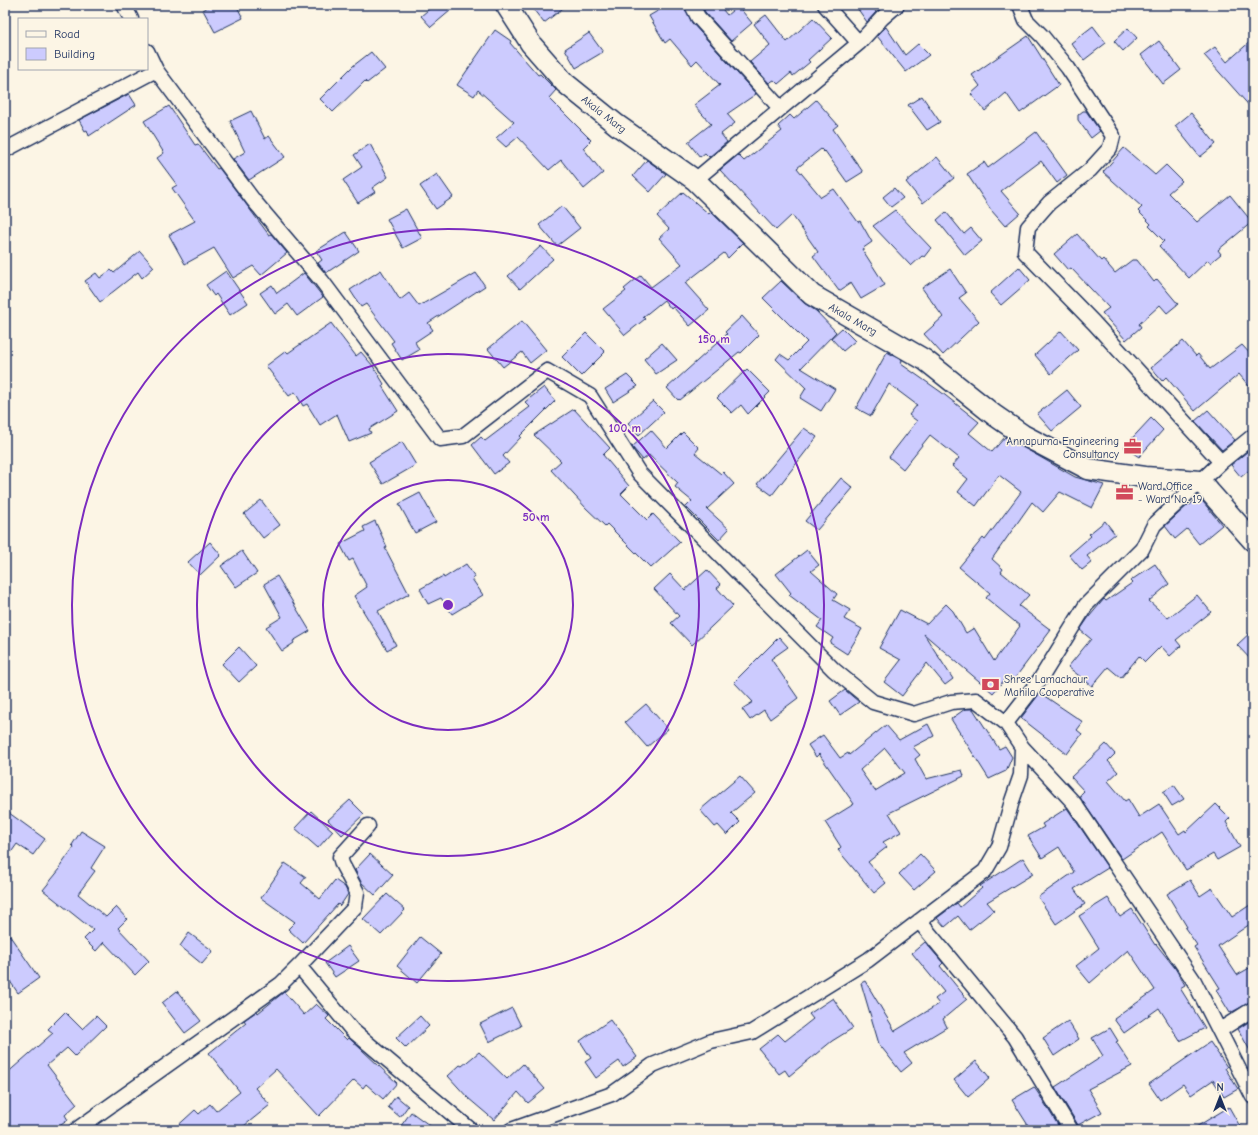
<svg xmlns="http://www.w3.org/2000/svg" width="1258" height="1135" font-family="'Comic Neue',sans-serif">
<rect width="100%" height="100%" fill="#fcf5e5"/>
<filter id="ink" filterUnits="userSpaceOnUse"><feTurbulence type="fractalNoise" baseFrequency=".025" numOctaves="2"/><feDisplacementMap in="SourceGraphic" scale="8" xChannelSelector="R" yChannelSelector="G"/><feConvolveMatrix kernelMatrix="1 2 1 2 8 2 1 2 1" color-interpolation-filters="sRGB"/></filter>
<g filter="url(#ink)">
<!-- building -->
<path fill="#cccbfe" stroke="#1b2f5e" fill-rule="evenodd" d="M212,5H236L243,18L215,32L203,10Z
M434,5H457L431,27L421,16Z
M530,5H567L544,23Z
M659,5H684L692,23L756,94L727,114L735,123L721,134L727,142L709,157L705,153L700,157L688,142L711,124L694,105L720,85L697,60L692,65L670,39L665,43L649,16L661,9Z
M702,5H719L727,15L738,6L752,23L731,41L705,12Z
M855,5H871L876,12L867,22Z
M766,15L787,42L813,18L832,38L808,60L810,62L793,76L791,73L778,84L774,80L769,83L750,62L770,45L754,24Z
M1093,26L1106,43L1084,60L1071,43Z
M886,27L905,55L918,44L929,55L906,72L877,36Z
M1128,28L1137,38L1123,51L1114,41Z
M495,30L511,41L510,43L538,75L540,74L556,90L549,98L591,140L583,148L603,173L584,189L561,160L549,170L518,137L506,147L496,138L514,122L478,90L474,96L457,85Z
M589,33L603,52L576,68L565,49Z
M1028,36L1059,85L1020,113L1006,93L985,111L971,94L980,86L972,75Z
M1253,39V110L1204,55L1215,47L1227,62Z
M1159,41L1181,70L1163,84L1141,55Z
M371,52L385,69L367,83L365,81L333,112L320,99L353,66Z
M129,94L136,105L89,136L87,130L85,131L79,120Z
M922,96L940,122L927,130L908,105Z
M816,100L838,125L833,129L863,172L847,182L825,151L824,152L821,149L797,168L821,197L834,189L858,222L860,221L872,242L862,249L885,285L861,299L851,283L839,291L813,256L818,252L792,215L776,230L720,170L738,155L744,161L782,131L778,126L790,115L794,119Z
M169,106L195,145L198,144L217,169L219,168L269,235L271,234L287,253L261,275L253,266L233,278L214,248L185,264L169,235L195,221L172,188L177,185L157,158L164,153L144,121Z
M251,111L265,139L269,136L285,157L249,180L233,159L245,152L230,121Z
M1083,111H1086L1100,131L1091,138L1078,120V115Z
M1191,113L1216,144L1200,157L1175,126Z
M1036,132L1067,175L1057,183L1041,161L1001,191L1020,213L1005,226L991,210L967,174L984,162L988,168Z
M370,144L388,177L372,188L375,192L358,203L343,180L362,167L354,155Z
M1124,148L1155,175L1166,165L1182,181L1168,193L1197,222L1230,195L1252,222L1218,250L1221,254L1210,263L1208,260L1189,278L1159,246L1164,241L1149,226L1151,224L1138,211L1142,207L1103,172Z
M937,157L954,178L923,203L906,182Z
M647,160L666,174L650,192L633,176Z
M437,174L453,197L436,209L420,186Z
M894,188L903,198L891,207L883,197Z
M683,192L709,214L711,212L743,243L728,258L724,253L685,283L709,310L690,326L673,307L671,309L664,300L643,317L645,319L625,335L603,309L626,291L624,289L641,275L651,287L682,264L659,238L669,229L657,216Z
M562,206L580,228L557,246L539,225Z
M406,209L422,238L403,248L387,219Z
M895,210L931,248L924,257L922,256L911,266L873,226Z
M946,212L964,234L971,228L982,241L965,255L937,220Z
M346,232L359,251L326,273L318,263L322,260L316,251Z
M1077,234L1101,261L1103,259L1115,273L1132,260H1137L1154,282L1157,279L1178,304L1167,313L1160,305L1139,324L1141,327L1126,340L1102,313L1109,308L1071,268L1068,270L1054,254Z
M541,246L553,259L520,289L508,276Z
M140,251L154,267L142,278L138,272L100,302L85,281L96,273L100,278L111,270L114,273Z
M1019,267L1030,280L1001,305L990,293Z
M950,269L966,293L959,298L979,321L943,355L924,334L943,317L922,288Z
M381,270L400,300L409,293L419,306L476,273L485,286L428,323L433,330L415,342L419,350L402,360L391,343L394,341L366,304L361,307L350,290Z
M226,271L248,303L230,315L216,294L214,296L206,285Z
M304,273L323,297L297,316L288,304L275,314L260,293L272,285L277,293Z
M781,281L804,303L816,311L836,332L801,368L835,389L821,411L800,398L806,388L776,359L780,354L789,360L807,342L763,298Z
M742,316L759,335L741,353L739,352L680,400L679,399L678,400L667,388L727,334L725,332Z
M522,321L546,350L530,363L522,352L503,367L488,349Z
M331,323L356,356L361,352L373,366L384,384L382,386L398,411L369,429L371,433L349,442L337,414L320,425L307,404L303,406L295,392L289,396L266,366L286,351L288,353Z
M842,328L855,341L843,351L831,338Z
M1061,331L1078,350L1051,374L1035,355Z
M586,333L605,352L581,376L562,357Z
M1183,341L1196,356L1198,354L1210,369L1242,345L1253,357V391L1239,374L1195,411L1166,377L1162,381L1151,368Z
M662,343L677,360L656,374L644,359Z
M887,352L902,360L901,364L941,392L979,422L969,433L992,452L1005,437L1075,477L1104,485L1092,508L1060,492L1043,512L1032,502L992,559L1003,569L1001,572L1029,595L1019,606L1051,630L1012,682L1006,678L993,693L924,634L953,679L945,685L927,663L902,696L884,682L901,660L879,648L900,610L927,624L946,604L953,611L966,633L974,628L994,661L1020,626L986,598L990,593L959,567L983,538L985,540L1021,492L999,475L976,506L958,492L968,479L952,466L959,458L930,435L903,469L889,457L917,421L909,415L917,405L889,384L871,416L856,408Z
M747,369L770,392L748,414L741,405L732,413L717,398Z
M627,375L638,386L613,402L605,389Z
M544,387L555,401L520,436L521,437L503,456L509,463L494,474L472,445L481,437L485,441L530,407L525,402Z
M1067,390L1081,407L1052,431L1037,414Z
M653,401L664,412L639,435L628,423Z
M574,409L610,448L603,455L629,486L621,494L647,520L653,514L680,542L651,568L607,524L605,526L586,508L551,470L561,461L534,435Z
M1208,410L1235,440L1222,450L1195,421Z
M1151,418L1163,430L1139,457L1124,447Z
M804,428L817,437L772,495L757,484Z
M651,430L667,448L683,432L699,448L695,453L721,474L723,472L734,484L707,509L729,529L719,540L686,507L692,501L675,487L678,483L649,455L643,460L632,447Z
M402,442L416,465L383,484L369,462Z
M1253,447V467L1241,477L1231,465Z
M841,478L853,488L817,530L805,521Z
M420,493L436,522L415,533L399,504Z
M1199,497L1222,525L1199,544L1187,529L1175,539L1165,526L1189,504L1190,505Z
M261,500L280,525L263,538L244,514Z
M375,521L387,547L385,548L409,594L378,611L396,645L387,650L354,596L367,587L353,559L349,561L340,544L365,531L363,527Z
M1105,521L1115,534L1087,556L1092,562L1082,570L1069,555L1091,536L1089,534Z
M210,542L221,555L200,575L188,562Z
M807,550L819,565L811,571L837,594L833,600L850,610L844,619L862,629L847,654L830,643L833,638L817,627L822,620L789,595L791,593L776,574Z
M242,551L257,573L236,587L221,566Z
M466,564L475,577L472,579L483,595L452,614L441,598L428,604L420,589L443,576L444,578Z
M1155,564L1169,584L1149,601L1168,618L1197,595L1211,612L1176,640L1181,646L1170,656L1161,646L1145,662L1139,656L1121,678L1108,667L1092,686L1068,667L1091,639L1080,630L1089,617L1104,599L1106,601L1132,583L1130,581Z
M707,570L721,585L717,588L733,606L692,645L671,623L679,616L654,589L670,574L685,590Z
M277,576L310,631L293,641L294,643L282,651L266,627L282,617L264,584Z
M1253,630V662L1237,645Z
M779,637L788,647L771,659L798,698L770,719L764,710L750,720L742,709L753,702L734,682Z
M239,647L256,666L239,682L222,664Z
M845,690L859,702L840,715L830,701Z
M1040,693L1083,722L1077,730L1082,734L1067,754L1021,718Z
M646,704L668,729L647,747L625,722Z
M965,709H973L999,749L1005,746L1012,757L1006,771L989,779L951,719Z
M928,724L934,736L913,747L920,755L915,759L926,779L962,770L964,776L889,813L901,832L883,842L887,847L868,862L886,883L874,893L838,850L841,847L825,822L854,804L819,754L816,757L808,745L823,735L840,758L848,753L849,755L886,725L899,740ZM885,748L905,773L875,791L860,770Z
M1106,744L1115,754L1108,761L1118,772L1108,781L1125,801L1128,799L1139,817L1159,804L1179,834L1185,830L1186,832L1216,804L1230,818L1226,822L1240,847L1217,860L1213,854L1186,870L1162,832L1122,859L1081,799L1080,795L1084,791L1071,777Z
M740,776L755,793L731,813L740,822L727,835L718,825L715,827L700,810Z
M1174,785L1184,799L1172,806L1163,792Z
M350,800L364,814L342,835L328,820Z
M1067,808L1108,868L1074,889L1085,904L1056,924L1038,897L1074,872L1059,847L1042,858L1028,836L1044,827L1042,824Z
M5,810L45,839L33,855L17,844L5,861Z
M311,811L333,831L318,848L295,828Z
M81,831L105,846L91,868L95,871L78,894L106,917L116,907L127,919L118,928L149,961L135,975L104,942L96,951L84,939L93,930L43,890L60,869L59,868L74,847L72,845Z
M370,854L393,875L375,895L361,882L355,870Z
M920,854L936,871L914,890L899,874Z
M1023,858L1033,874L987,902L994,910L969,930L958,916L945,927L937,918L957,903L960,907L982,888L980,886Z
M285,863L306,877L301,883L320,899L335,880L345,887L348,894L340,906L338,904L303,943L288,929L295,922L261,898Z
M1190,880L1200,896L1212,888L1232,917L1253,903V922L1218,946L1237,975L1253,966V1001L1230,1013L1216,990L1220,988L1194,947L1197,945L1185,928L1187,927L1167,894Z
M387,894L405,910L381,935L363,919Z
M1108,898L1120,917L1132,909L1155,945L1156,944L1175,968L1185,985L1180,988L1205,1028L1180,1041L1159,1008L1124,1033L1114,1019L1155,990L1128,950L1090,983L1076,966L1099,948L1079,916Z
M5,929L39,978L18,993L5,974Z
M189,933L213,951L202,964L180,946Z
M420,937L441,954L417,983L397,966Z
M925,942L943,963L940,966L967,999L943,1019L947,1027L904,1053L912,1063L901,1072L879,1044L861,983L865,981L895,1031L939,1004L935,999L944,992L912,953Z
M348,946L359,961L335,977L325,963Z
M177,991L201,1021L185,1033L162,1003Z
M284,992L304,1015L316,1004L329,1016L326,1019L347,1040L349,1038L361,1049L397,1083L383,1099L366,1084L363,1088L354,1080L319,1116L276,1069L255,1088L270,1105L239,1130H173L195,1110L199,1114L210,1104L216,1111L240,1092L209,1053L246,1023L244,1020L257,1011L258,1013Z
M833,998L853,1028L832,1041L789,1076L785,1070L779,1074L759,1049L778,1034L785,1041L813,1019L809,1014Z
M512,1008L521,1026L489,1042L480,1024Z
M65,1012L82,1029L96,1016L106,1026L75,1056L67,1048L47,1065L77,1104L65,1115L68,1120L54,1130H5V1075L53,1033L48,1029Z
M420,1016L429,1026L406,1048L396,1038Z
M1253,1019V1056L1238,1029Z
M610,1020L637,1057L623,1067L619,1061L596,1078L585,1062L591,1058L580,1041Z
M1068,1021L1079,1039L1054,1056L1043,1038Z
M1110,1028L1118,1041L1116,1042L1132,1066L1088,1089L1102,1112L1078,1125L1055,1087L1103,1056L1092,1038Z
M1210,1042L1227,1067L1225,1068L1238,1089L1224,1097L1213,1080L1191,1095L1183,1084L1160,1100L1149,1084Z
M479,1052L507,1079L523,1064L545,1089L528,1103L518,1092L494,1120L468,1098L448,1076L460,1065L462,1066Z
M976,1061L990,1078L968,1097L954,1080Z
M1034,1087L1040,1096L1061,1130H1031L1012,1100Z
M396,1096L408,1106L400,1117L388,1107Z
M1229,1107L1242,1130H1191Z
M411,1112L436,1130H398Z"/>
<g fill="none" stroke-linecap="round" stroke-linejoin="round">
<defs>
<path id="street" d="M124,5L131,19
M692,5L698,17L780,108
M825,5L859,43
M1020,5L1026,20L1042,36L1068,68L1113,136L1110,148L1090,170L1049,203L1028,227L1025,252L1094,323L1221,462
M147,51L156,70L254,201L322,281L440,439L463,436L547,371L590,396L639,473L834,670L873,702L914,714L951,702L976,700L1006,723L1022,747L1074,803L1194,981L1253,1097
M5,150L156,70
M695,180L859,43L882,18L897,5
M1006,723L1041,678L1086,605L1142,549L1154,525L1221,462L1253,436
M919,921L1015,1037L1071,1130
M299,966L355,907L357,892L342,864L340,857L368,826
M1220,1030L1253,1009
M76,1130L281,984L299,966L352,1030L471,1130
M511,1130L612,1094L653,1065L711,1041L752,1032L868,960L985,871L999,847L1012,801L1021,775L1022,747"/>
<path id="secondary" d="M506,5L531,44L565,83L617,125L695,180L812,295L925,360L994,415L1023,435L1088,469L1145,477L1200,481L1253,541"/>
</defs>
<!-- street casing -->
<use href="#street" stroke="#1b2f5e" stroke-width="17"/>
<!-- secondary casing -->
<use href="#secondary" stroke="#1b2f5e" stroke-width="23"/>
<!-- street -->
<use href="#street" stroke="#fcf5e5" stroke-width="14"/>
<!-- secondary -->
<use href="#secondary" stroke="#fcf5e5" stroke-width="20"/>
</g>
</g>
<!-- distance rings -->
<g fill="none" stroke="#7b2cbf" stroke-width="2">
<circle cx="448" cy="605" r="125"/>
<circle cx="448" cy="605" r="251"/>
<circle cx="448" cy="605" r="376"/>
</g>
<!-- icons -->
<defs>
<symbol id="office-bare" viewBox="-9 -9 18 18"><path d="M-6-3h4V-5.5h4V-3h4V5H-6ZM-1-4.5V-3h2v-1.5ZM-6 0V1H6V0Z" fill="#d1495b" stroke="#fcf5e5" stroke-width="2.5" paint-order="stroke"/></symbol>
<symbol id="bank-bare" viewBox="-9 -9 18 18"><path d="M-6-4H6V4H-6ZM0-2.3a2.3 2.3 0 1 0 0 4.6a2.3 2.3 0 1 0 0-4.6Z" fill="#d1495b" stroke="#fcf5e5" stroke-width="2.5" paint-order="stroke"/></symbol>
</defs>
<g fill-rule="evenodd">
<use href="#office-bare" x="1120" y="434" width="25" height="25"/>
<use href="#office-bare" x="1112" y="480" width="25" height="25"/>
<use href="#bank-bare" x="978" y="672" width="25" height="25"/>
</g>
<g text-anchor="middle" stroke-width="3" stroke-linejoin="round" paint-order="stroke">
<!-- street labels -->
<g font-size="11" fill="#1b2f5e" stroke="#fcf5e5">
<text transform="translate(604 114) rotate(38)" y="4">Akala Marg</text>
<text transform="translate(853 319) rotate(30)" y="4">Akala Marg</text>
</g>
<!-- poi labels -->
<g font-size="11" fill="#1b2f5e" stroke="#fcf5e5" text-anchor="start">
<text x="1119" y="445" text-anchor="end">Annapurna Engineering<tspan x="1119" dy="13">Consultancy</tspan></text>
<text x="1138" y="490">Ward Office<tspan x="1138" dy="13">- Ward No. 19</tspan></text>
<text x="1004" y="683">Shree Lamachaur<tspan x="1004" dy="13">Mahila Cooperative</tspan></text>
</g>
</g>
<circle cx="448" cy="605" r="6" fill="#7b2cbf" stroke="#fcf5e5" stroke-width="2"/>
<g font-size="12" text-anchor="middle" font-weight="bold" fill="#7b2cbf" stroke="#fcf5e5" stroke-width="3" stroke-linejoin="round" paint-order="stroke">
<text x="714" y="343">150 m</text>
<text x="625" y="432">100 m</text>
<text x="536" y="521">50 m</text>
</g>
<!-- margin -->
<rect width="1258" height="1135" fill="none" stroke="#fcf5e5" stroke-width="20"/>
<rect x="10" y="10" width="1238" height="1115" fill="none" stroke="#1b2f5e" stroke-width="1.5" filter="url(#ink)"/>
<!-- legend -->
<rect x="18" y="18" width="130" height="52" fill="#fcf5e5" stroke="#a2a6af"/>
<rect x="26" y="31" width="20" height="6" fill="#fcf5e5" stroke="#a2a6af"/>
<text x="54" y="38" font-size="12" fill="#1b2f5e">Road</text>
<rect x="26" y="48" width="20" height="12" fill="#cccbfe" stroke="#a2a6af"/>
<text x="54" y="58" font-size="12" fill="#1b2f5e">Building</text>
<!-- north arrow -->
<g transform="translate(1220 1097)" stroke="#fcf5e5" stroke-width="3" paint-order="stroke">
<path d="M0-3L7 15L0 10L-7 15Z" fill="#1b2f5e"/>
<text y="-6" font-size="11" font-weight="bold" text-anchor="middle" fill="#1b2f5e">N</text>
</g>
</svg>
